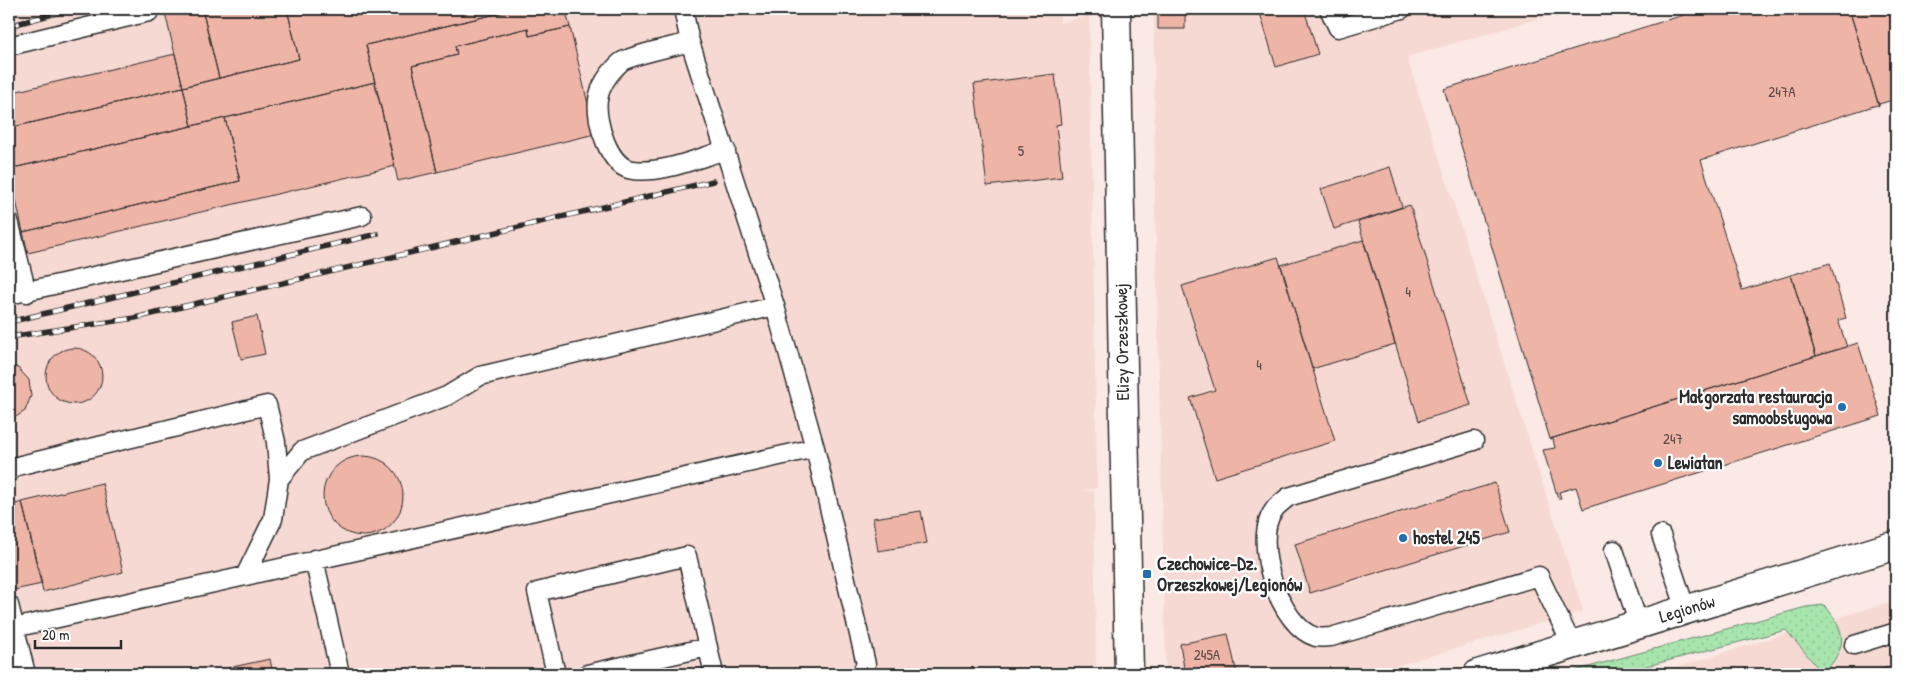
<svg xmlns="http://www.w3.org/2000/svg" width="1905" height="683" font-family="'Patrick Hand',sans-serif">
<defs>
<pattern id="green-dots" width="8" height="8" patternUnits="userSpaceOnUse" patternTransform="scale(1.25)"><rect width="8" height="8" fill="#a7e5ad"/><path d="M2 2h.1M6 6h.1" fill="none" stroke="#90c595" stroke-width="1.8" stroke-linecap="round"/></pattern>
</defs>
<rect width="100%" height="100%" fill="#fae9e5"/>
<filter id="ink" filterUnits="userSpaceOnUse"><feTurbulence type="fractalNoise" baseFrequency=".02" numOctaves="2"/><feDisplacementMap in="SourceGraphic" scale="10" xChannelSelector="R" yChannelSelector="G"/><feConvolveMatrix kernelMatrix="1 2 1 2 8 2 1 2 1" color-interpolation-filters="sRGB"/></filter>
<g filter="url(#ink)">
<!-- built -->
<path fill="#f6d9d2" d="M9,9H1060V23L1089,15L1097,488L1083,491H1094L1096,674H9Z
M1154,9H1571L1407,57L1583,611L1368,674H1166L1155,201Z
M1896,600V674H1655Z"/>
<!-- green -->
<path fill="url(#green-dots)" stroke="#69886c" d="M1824,605C1849,632 1846,649 1823,674L1786,630L1616,674H1568L1574,671L1806,607Z"/>
<!-- building -->
<path fill="#eeb5a7" stroke="#2b2b2b" d="M164,9H202L219,78L183,87Z
M202,9H287L299,59L219,78Z
M287,9H517L366,45L375,82L192,126L183,87L299,59Z
M517,9H565L570,27L529,36L528,28L455,46L457,55L412,66L437,172L398,181L366,45Z
M1158,9H1185V29H1158Z
M1273,9H1304L1318,54L1276,67L1260,13Z
M1703,9H1849L1879,106L1877,105L1701,160L1742,290L1791,275L1816,356L1550,439L1444,89Z
M1849,9H1896V99L1879,104V106Z
M570,27L595,134L437,172L412,66L457,55L455,46L528,28L529,36Z
M175,54L183,87L9,128V93Z
M1055,74L1061,124L1056,125L1062,177L987,186L974,84Z
M375,82L395,166L28,253L23,232L240,181L225,118Z
M183,87L192,126L9,169V128Z
M225,118L240,181L23,232L9,169Z
M1390,167L1402,207L1334,229L1321,189Z
M1410,205L1471,405L1419,421L1358,222Z
M1363,240L1395,344L1312,369L1281,265Z
M1278,257L1335,441L1215,478L1190,398L1215,390L1182,286Z
M1830,263L1846,318L1838,320L1847,347L1816,356L1791,275Z
M257,316L265,354L241,359L232,322Z
M1858,343L1881,416L1583,509L1576,487L1559,492L1561,498H1558L1543,450L1555,448L1553,439H1550Z
M46 376a28 28 0 1 1 56 0a28 28 0 1 1-56 0Z
M9,365L18,368L29,380L31,396L25,411L11,420H9Z
M323 496a40 40 0 1 1 80 0a40 40 0 1 1-80 0Z
M102,483L123,572L43,592L22,502Z
M1495,483L1510,532L1310,593L1295,544Z
M22,502L42,584L9,591V506Z
M921,511L927,543L878,551L873,518Z
M1228,634L1237,674H1185L1180,644Z
M270,659L273,674H210L209,672Z
M1896,665V674H1879L1878,670Z"/>
<g fill="none" stroke-linecap="round" stroke-linejoin="round">
<defs>
<path id="lane" d="M683,9L690,42L775,306L815,448L866,664L861,674
M1329,9L1338,28L1402,9
M690,42C676,46 631,55 621,62C610,72 600,85 598,100C595,121 609,168 633,170C663,174 697,158 726,150
M9,46L149,12
M9,221L27,293
M9,295L362,216
M1474,441L1288,497C1284,501 1277,505 1274,510C1251,539 1279,627 1316,637C1320,638 1327,637 1331,637L1539,576L1572,645
M9,472L17,466L267,405L276,442L279,479
M1661,535L1686,610
M1614,550L1639,625
M314,559L340,674
M246,574L273,519L279,479L302,451L447,396L480,376L775,306
M9,605L26,674
M9,629L815,448
M1854,645L1896,632
M556,674L537,592L687,556L714,674
M587,674L708,647"/>
<path id="street" d="M1116,9L1129,674"/>
<path id="secondary" d="M1478,674L1896,545"/>
</defs>
<!-- lane casing -->
<use href="#lane" stroke="#2b2b2b" stroke-width="21"/>
<!-- street casing -->
<use href="#street" stroke="#2b2b2b" stroke-width="31"/>
<!-- secondary casing -->
<use href="#secondary" stroke="#2b2b2b" stroke-width="31"/>
<!-- lane -->
<use href="#lane" stroke="#fff" stroke-width="18"/>
<!-- street -->
<use href="#street" stroke="#fff" stroke-width="28"/>
<!-- secondary -->
<use href="#secondary" stroke="#fff" stroke-width="28"/>
<defs>
<path id="rail" d="M9,26L71,9
M9,322L377,234
M9,337L135,318L713,181"/>
</defs>
<!-- rail casing -->
<use href="#rail" stroke="#2b2b2b" stroke-width="5.5"/>
<!-- rail -->
<use href="#rail" stroke="#fff" stroke-width="4" stroke-dasharray="11" stroke-linecap="butt"/>
</g>
</g>
<!-- markers -->
<g fill="#1f6fb2" stroke="#fff" stroke-width="2">
<circle cx="1842" cy="407" r="5"/>
<circle cx="1658" cy="463" r="5"/>
<circle cx="1403" cy="538" r="5"/>
<rect x="1142" y="569" width="10" height="10" rx="2.5"/>
</g>
<g text-anchor="middle" stroke-width="4.5" stroke-linejoin="round" paint-order="stroke">
<!-- number labels -->
<g font-size="15" fill="#5c4e4a">
<text x="1782" y="97">247A</text>
<text x="1021" y="156">5</text>
<text x="1408" y="297">4</text>
<text x="1259" y="370">4</text>
<text x="1673" y="444">247</text>
<text x="1207" y="660">245A</text>
</g>
<!-- street labels -->
<g font-size="18" fill="#2b2b2b" stroke="#fff">
<text transform="translate(1122 342) rotate(-91)" y="6">Elizy Orzeszkowej</text>
<text transform="translate(1687 609) rotate(-17)" y="6">Legionów</text>
</g>
<!-- poi labels -->
<g font-size="18" font-weight="bold" fill="#2b2b2b" stroke="#fff" text-anchor="start">
<text x="1832" y="403" text-anchor="end">Małgorzata restauracja<tspan x="1832" dy="21">samoobsługowa</tspan></text>
<text x="1668" y="469">Lewiatan</text>
<text x="1413" y="544">hostel 245</text>
<text x="1157" y="570">Czechowice-Dz.<tspan x="1157" dy="21">Orzeszkowej/Legionów</tspan></text>
</g>
</g>
<!-- margin -->
<rect width="1905" height="683" fill="none" stroke="#fff" stroke-width="30"/>
<rect x="15" y="15" width="1875" height="653" fill="none" stroke="#2b2b2b" stroke-width="2" filter="url(#ink)"/>
<!-- scale -->
<path d="M35 640v8h86v-8" fill="none" stroke="#2b2b2b" stroke-width="2.5"/>
<text x="42" y="640" font-size="15" fill="#2b2b2b" stroke="#ffffff" stroke-width="4" paint-order="stroke">20 m</text>
</svg>
